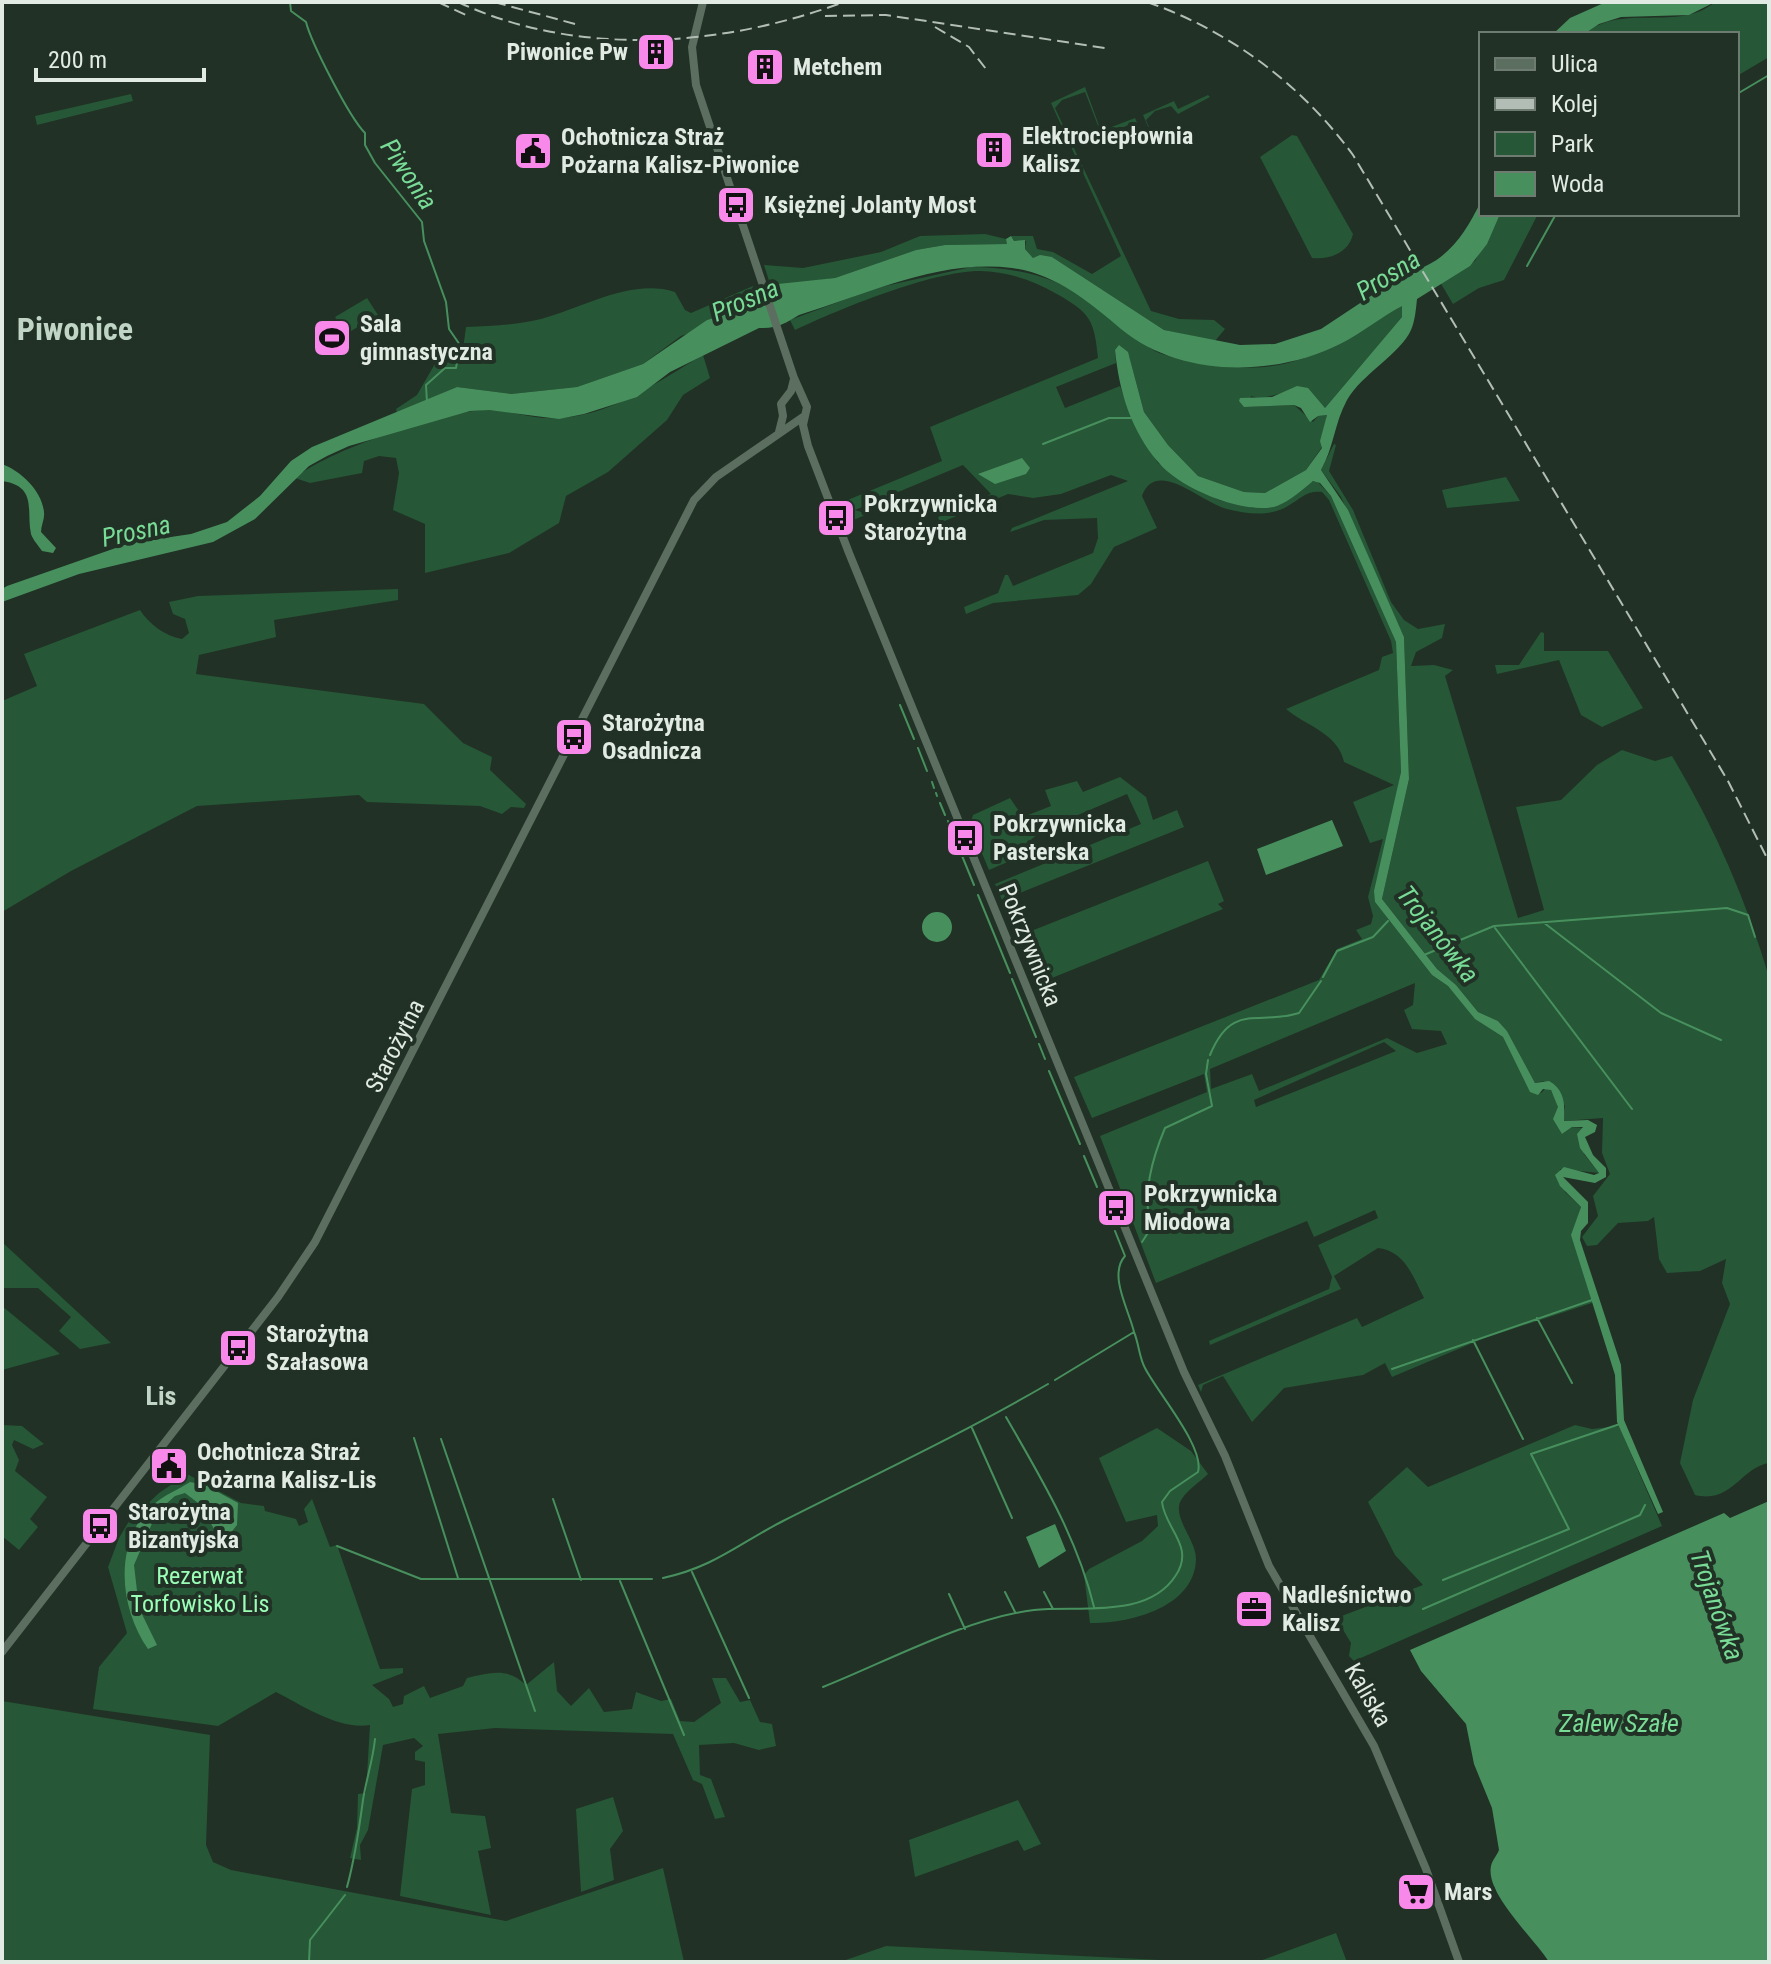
<svg xmlns="http://www.w3.org/2000/svg" width="1771" height="1964" font-family="'Roboto Condensed',sans-serif">
<rect width="100%" height="100%" fill="#213125"/>
<!-- green -->
<path fill="#265736" fill-rule="evenodd" d="M1715,2H1769V57L1737,76V34H1584C1623,2 1678,33 1715,2Z
M1085,87L1101,131L1135,118L1142,133L1149,129L1143,115L1174,101L1178,109L1208,95L1210,97L1178,114L1171,106L1155,111L1146,120L1150,130L1140,135L1131,124L1102,136L1085,92L1062,100L1055,108L1151,311L1179,319L1214,320L1225,329L1215,341L1164,330L1052,257L1033,258L1025,249L1026,241H1014L1011,236H1033L1037,249L1053,252L1092,274L1121,256L1051,103Z
M131,94L133,101L37,125L35,116Z
M1292,135L1297,136L1353,234C1349,253 1329,260 1312,258L1260,157Z
M1500,214H1538L1504,280L1479,288L1453,304L1440,282L1475,261Z
M985,234L1006,239L1008,244L945,245L916,250L835,278L771,287L764,265L803,268L881,252L920,236Z
M971,267C1013,267 1058,276 1092,303C1113,319 1133,338 1155,351C1166,357 1184,358 1197,361C1289,382 1327,349 1402,305V317L1325,408C1320,404 1316,397 1311,393C1294,382 1270,403 1251,396L1248,407L1294,405L1313,422L1318,416L1327,415L1322,447L1306,470L1265,493L1244,492L1198,476L1168,445L1144,412L1129,356L1115,350L1116,363L1056,387L1065,408L1120,386L1135,426L1158,463L1199,490L1219,500L1254,508L1316,480L1331,496L1396,642L1401,772L1375,902L1432,975L1448,986L1480,1022L1503,1037L1526,1082L1541,1093L1546,1088L1550,1089L1557,1101L1562,1134L1572,1127L1583,1128L1584,1154L1599,1173L1560,1169L1565,1192L1581,1207L1572,1235L1595,1302L1482,1339L1392,1377L1385,1363L1363,1375L1284,1388L1252,1422L1223,1376L1203,1385L1201,1392L1198,1385L1357,1318L1362,1327L1424,1298C1413,1277 1405,1251 1378,1248L1334,1276L1341,1289L1210,1345L1209,1341L1329,1289L1332,1277L1318,1245L1378,1218L1375,1210L1314,1237L1307,1221L1156,1283L1100,1136L1207,1092L1204,1074L1092,1118L1074,1077L1319,980L1337,949L1362,939L1356,930L1371,924L1373,916L1368,897L1383,839L1370,843L1353,802L1394,785L1344,762C1338,733 1306,726 1286,709L1379,670L1382,657L1393,653L1391,641L1329,500L1322,492C1307,490 1300,499 1288,506C1270,517 1247,514 1227,509C1202,503 1156,457 1142,496L1157,528L1114,547L1091,584L1078,595L993,603L966,614L964,607L998,593L1005,575H1008L1013,586L1093,553L1098,538L1097,518L1044,520L1010,532L1012,528L1128,481L1111,475L1061,494L1033,498L1008,494L940,523L938,517L991,494L963,465L855,510L868,514L846,523L838,504L942,461L930,427L1098,358C1094,320 1091,313 1055,293C1034,281 1006,271 980,271C931,271 840,309 795,330L790,320L876,288ZM1415,983L1413,1005L1404,1010L1412,1029L1441,1031L1447,1044L1417,1053L1387,1038L1259,1091L1252,1074L1211,1089L1210,1069ZM1384,1042L1396,1051L1256,1107L1254,1100Z
M753,286L756,295L736,311L707,320L695,331L681,336L643,364L577,387L511,394L457,387L397,413L396,409L417,395L436,362L463,349L466,327C491,326 516,325 541,319C583,308 631,278 675,292L685,310L691,313Z
M367,298L378,315L346,334L335,317Z
M703,355L710,378L683,395L667,420L608,472L566,496L559,523L509,553L425,573V524L393,510L399,473L396,458L379,456L364,461L362,473L310,483L295,478C324,452 448,409 488,410C512,411 536,420 560,418C616,414 658,381 703,355Z
M1334,444L1336,445L1329,471L1353,510L1391,602L1404,620L1418,629L1445,624L1442,638L1416,652L1411,666L1434,665L1453,670L1445,676L1518,918L1544,910L1516,807L1561,800L1597,765L1622,750L1655,761L1672,756C1714,826 1746,899 1769,977V1463C1740,1468 1732,1504 1695,1495L1680,1463L1693,1400L1730,1304L1722,1283L1726,1259L1700,1271L1667,1273L1659,1259L1654,1217L1648,1221L1618,1223L1597,1245L1587,1246L1582,1237L1598,1216L1593,1196L1610,1174L1602,1153L1603,1118L1564,1121L1565,1106L1544,1081L1535,1083L1507,1031L1498,1021L1478,1012L1456,985L1437,969L1382,899L1409,779L1404,637L1341,497L1321,470Z
M1506,477L1520,501L1447,508L1442,490Z
M398,589V600L274,620L276,637L199,655L196,674L424,704L463,743L492,757L490,770L526,804L524,808L511,807L502,814L480,806L367,802L359,795L197,806L71,871L2,912V701L37,686L24,654L140,610C149,624 165,636 182,639L189,633L185,619L173,614L169,602L198,596Z
M1541,632L1544,633V651H1608L1643,708L1602,727L1581,715L1559,660L1497,674L1495,665H1519Z
M1120,777L1146,797L1153,820L1177,810L1184,827L1002,900L995,884L1141,824L1127,794L1043,830L1023,846L1026,854L989,870L970,825L973,815L1010,798L1023,817L1051,806L1045,790L1077,781L1083,792Z
M1208,861L1224,901L1218,904L1223,909L1037,984L1016,937Z
M2,1242L111,1343L80,1349L59,1331L71,1317L38,1288H3L2,1292Z
M2,1306L60,1354L2,1370Z
M3,1425L22,1426L44,1444L33,1449L14,1440L12,1445L19,1460L15,1471L47,1497L30,1519L38,1527L19,1550L2,1536Z
M1575,1425L1592,1429L1619,1426L1662,1526L1354,1661L1349,1656L1351,1643L1342,1628L1318,1625L1423,1585L1395,1555L1368,1502L1407,1467L1428,1487Z
M1157,1428L1191,1451L1208,1474C1200,1482 1181,1494 1179,1506C1177,1523 1196,1541 1196,1559C1195,1608 1128,1624 1090,1623L1084,1575L1089,1569L1142,1541L1158,1526L1157,1515L1126,1522L1099,1458Z
M187,1474L241,1503L264,1506L265,1511L296,1519L299,1526L308,1522L304,1509L312,1499L330,1547L337,1545L380,1669L403,1668V1673L372,1685L389,1699L393,1707L403,1704L404,1696L424,1686L430,1698L463,1686L467,1678C489,1673 508,1667 526,1685L554,1662L557,1691L571,1706L589,1688L604,1712L632,1709L636,1692L661,1701L671,1699L680,1721L694,1722L721,1703L712,1678H726L740,1702L750,1700L760,1722L772,1724L776,1746L759,1750L734,1743L699,1745L700,1775L711,1779L725,1817L715,1819L702,1784L693,1780L673,1734L495,1728L438,1734L451,1813L485,1816L491,1848L478,1851L491,1915L400,1896L412,1789L425,1785V1762L415,1760V1752L423,1746L414,1738L383,1745L368,1830L360,1845L361,1860L350,1858L357,1828L358,1794L366,1793L370,1725C339,1730 303,1706 276,1692L218,1726L93,1709L99,1667L127,1633L108,1567L119,1538L129,1521L159,1493Z
M2,1701L210,1735L206,1845L213,1862L231,1870L506,1921L663,1868L684,1962H2Z
M613,1797L623,1831L610,1849L614,1880L581,1892L576,1809Z
M1018,1800L1041,1844L1024,1851L1018,1840L915,1877L909,1840Z
M1336,1933L1347,1962H1257Z
M886,1946L1180,1961V1962H840Z"/>
<!-- water -->
<path fill="#47905e" d="M1606,2H1715L1689,15L1621,17L1599,24L1584,34H1553L1570,18Z
M1481,201V214H1500L1487,244L1470,266L1417,299C1416,309 1415,321 1411,330C1401,353 1362,374 1347,400C1334,424 1334,447 1321,470L1348,510L1404,637L1409,779L1382,899L1437,969L1456,985L1478,1012L1498,1021L1507,1031L1535,1083L1549,1081C1565,1090 1565,1105 1564,1121L1588,1120L1597,1125L1595,1132L1585,1137L1593,1155L1606,1168V1177L1595,1183L1563,1177L1588,1202V1223L1581,1231L1580,1240L1621,1365L1624,1420L1663,1512L1658,1514L1617,1422L1615,1375L1571,1235L1581,1207L1560,1186L1555,1175L1564,1167L1594,1175L1599,1173L1580,1148L1577,1134L1583,1127H1572L1562,1134L1553,1119L1558,1107L1551,1090L1543,1089L1538,1095L1530,1092L1503,1037L1475,1019L1448,986L1432,975L1375,902L1374,891L1401,772L1396,642L1331,496L1320,483L1313,481C1302,490 1290,501 1277,506C1246,516 1179,488 1159,463C1131,431 1119,391 1115,350L1119,345L1128,352L1144,412L1168,445L1198,476L1244,492L1265,493L1306,470L1322,448L1320,441L1327,415L1318,416L1310,422L1301,408L1294,405L1244,407L1239,401L1240,398L1272,397L1297,386L1308,388L1325,408L1402,317V306C1381,317 1362,333 1340,344C1275,377 1180,378 1121,329C1089,302 1056,274 1012,268C938,259 868,294 799,315C785,323 778,329 759,328L670,372L637,397L584,414L559,419L489,410L470,411L349,446L327,456L309,466L255,519L213,542L79,574L2,602V589L7,586L130,543L191,534L227,522L260,496L291,461L312,447L457,387L511,394L577,387L643,364L707,320L736,311L759,293L778,284L835,278L916,250L945,245L1007,244L1006,239L1011,236L1014,241L1025,240V249L1033,258L1040,255L1052,257L1164,330L1240,345L1275,344L1321,329L1407,272C1445,265 1466,233 1481,201Z
M1022,458L1030,468L1026,474L995,484L978,474Z
M2,464C21,471 42,491 44,512C45,519 41,525 41,532L56,548L53,553L42,551C38,545 33,540 31,534C26,511 38,486 2,481Z
M1332,820L1343,846L1266,875L1257,849Z
M922 927a15 15 0 1 1 30 0a15 15 0 1 1-30 0Z
M190,1482L205,1485L238,1503L237,1525L229,1535H217L202,1506L185,1493L175,1496L157,1512L134,1565L139,1608L157,1645L148,1649C119,1608 113,1541 153,1505C165,1494 178,1490 190,1482Z
M1769,1501V1962H1549C1535,1939 1485,1894 1491,1866C1492,1861 1497,1855 1499,1850L1492,1808L1474,1764L1466,1724L1421,1671L1410,1650L1724,1513L1730,1518Z
M1055,1524L1066,1551L1039,1568L1026,1537Z"/>
<g fill="none" stroke-linecap="round" stroke-linejoin="round">
<!-- stream -->
<path stroke="#47905e" stroke-width="2" d="M290,2L291,11L306,22C311,42 349,117 365,133V145L375,163L422,222L424,241L446,302L449,329L460,345L456,368H445L426,385L427,402
M1737,94L1769,75
M1527,266L1556,214
M1043,444L1109,418H1131
M900,705L914,739
M918,748L927,771
M932,782L934,788
M936,793L937,796
M940,803L945,815
M948,821L954,836
M958,846L974,885
M978,895L1010,973
M1543,922L1661,1013L1721,1040
M1495,928L1632,1109
M1424,955L1494,926L1727,908L1748,915L1755,937
M1323,977L1337,951L1373,937L1388,921
M1012,979L1036,1037
M1039,1044L1045,1059
M1210,1055C1232,1001 1259,1026 1299,1013L1321,981
M1049,1071L1080,1144
M1084,1156L1097,1187
M1100,1195L1110,1218
M1142,1242L1151,1228C1142,1194 1152,1159 1165,1128L1212,1106L1206,1074L1208,1060
M1537,1318L1572,1383
M1473,1340L1523,1439
M1392,1369L1595,1299
M1055,1380L1134,1332C1129,1310 1108,1275 1125,1256L1115,1231
M1006,1417C1041,1478 1077,1537 1094,1607
M972,1428L1012,1518
M414,1438L458,1578
M441,1439L535,1711
M553,1499L581,1580
M337,1546L421,1579H652
M692,1572L749,1698
M663,1578C714,1567 738,1544 783,1521C872,1476 962,1434 1048,1384
M1443,1580L1569,1529L1531,1454L1620,1424
M620,1581L684,1735
M1005,1592L1015,1612
M1044,1592L1053,1609
M949,1594L965,1629
M1423,1609L1640,1515L1645,1505
M823,1687C886,1662 967,1618 1034,1610C1077,1605 1148,1620 1176,1575C1195,1546 1165,1529 1162,1502L1170,1491L1198,1472C1205,1447 1157,1392 1145,1368C1139,1357 1139,1344 1134,1332
M347,1887C355,1858 359,1830 363,1800C366,1780 373,1760 375,1739
M309,1962L310,1940L345,1895"/>
<!-- minor -->
<path stroke="#5c6e60" stroke-width="8" d="M703,2L692,47L696,85L794,378L807,407L803,425L808,446L849,553L1184,1372L1225,1456L1269,1566L1374,1746L1426,1869L1459,1962
M779,432L783,416L781,404L791,391L794,379
M2,1652L278,1297L315,1242L694,500L716,477L803,417"/>
<!-- rail -->
<path stroke="#b2beb5" stroke-width="2" stroke-dasharray="12 6" stroke-linecap="butt" d="M438,2L468,16
M458,2C577,58 723,47 844,2
M494,2L575,24
M1147,2C1230,31 1301,84 1353,155L1728,781L1769,862
M825,16L886,15L1105,48
M935,27L969,47L986,69"/>
</g>
<!-- icons -->
<defs>
<symbol id="building-square" viewBox="-11 -11 22 22"><rect x="-9" y="-9" width="18" height="18" rx="4" fill="#f888ea" stroke="#213125"/><path d="M-4-6H4V6H1V3H-1V6H-4ZM-2.5-4.3h1.7v1.8h-1.7ZM.8-4.3h1.7v1.8H.8ZM-2.5-1h1.7V.8h-1.7ZM.8-1h1.7V.8H.8Z" fill="#111"/></symbol>
<symbol id="civic-square" viewBox="-11 -11 22 22"><rect x="-9" y="-9" width="18" height="18" rx="4" fill="#f888ea" stroke="#213125"/><path d="M-.6-6.5H3V-4.5H.6V-3L4-1V1h2V6H-6V1h2V-1L-.6-3ZM-1.2 2.5V6h2.4V2.5Z" fill="#111"/></symbol>
<symbol id="bus-square" viewBox="-11 -11 22 22"><rect x="-9" y="-9" width="18" height="18" rx="4" fill="#f888ea" stroke="#213125"/><path d="M-5-6H5V4H4V6H2V4H-2V6H-4V4H-5ZM-3.5-4V0h7V-4ZM-3.5 1.2v1.5H-2V1.2ZM2 1.2v1.5H3.5V1.2Z" fill="#111"/></symbol>
<symbol id="stadium-square" viewBox="-11 -11 22 22"><rect x="-9" y="-9" width="18" height="18" rx="4" fill="#f888ea" stroke="#213125"/><path d="M0-5a6.5 5 0 1 0 0 10a6.5 5 0 1 0 0-10ZM-3.5-1.8h7v3.6h-7Z" fill="#111"/></symbol>
<symbol id="office-square" viewBox="-11 -11 22 22"><rect x="-9" y="-9" width="18" height="18" rx="4" fill="#f888ea" stroke="#213125"/><path d="M-6-3h4V-5.5h4V-3h4V5H-6ZM-1-4.5V-3h2v-1.5ZM-6 0V1H6V0Z" fill="#111"/></symbol>
<symbol id="supermarket-square" viewBox="-11 -11 22 22"><rect x="-9" y="-9" width="18" height="18" rx="4" fill="#f888ea" stroke="#213125"/><path d="M-6-5.5h2.5l.6 2H6L4.5 2H-2.5L-4.4-4H-6ZM-1.5 3.2a1.3 1.3 0 1 0 .1 0ZM3 3.2a1.3 1.3 0 1 0 .1 0Z" fill="#111"/></symbol>
</defs>
<g fill-rule="evenodd">
<use href="#building-square" x="634" y="30" width="44" height="44"/>
<use href="#building-square" x="743" y="45" width="44" height="44"/>
<use href="#building-square" x="972" y="128" width="44" height="44"/>
<use href="#civic-square" x="511" y="129" width="44" height="44"/>
<use href="#bus-square" x="714" y="183" width="44" height="44"/>
<use href="#stadium-square" x="310" y="316" width="44" height="44"/>
<use href="#bus-square" x="814" y="496" width="44" height="44"/>
<use href="#bus-square" x="552" y="715" width="44" height="44"/>
<use href="#bus-square" x="943" y="816" width="44" height="44"/>
<use href="#bus-square" x="1094" y="1186" width="44" height="44"/>
<use href="#bus-square" x="216" y="1326" width="44" height="44"/>
<use href="#civic-square" x="147" y="1444" width="44" height="44"/>
<use href="#bus-square" x="78" y="1504" width="44" height="44"/>
<use href="#office-square" x="1232" y="1587" width="44" height="44"/>
<use href="#supermarket-square" x="1394" y="1870" width="44" height="44"/>
</g>
<g text-anchor="middle" stroke-width="8" stroke-linejoin="round" paint-order="stroke">
<!-- poi labels -->
<g font-size="24" font-weight="bold" fill="#e1ebe3" stroke="#213125" text-anchor="start">
<text x="628" y="60" text-anchor="end">Piwonice Pw</text>
<text x="793" y="75">Metchem</text>
<text x="1022" y="144">Elektrociepłownia<tspan x="1022" dy="28">Kalisz</tspan></text>
<text x="561" y="145">Ochotnicza Straż<tspan x="561" dy="28">Pożarna Kalisz-Piwonice</tspan></text>
<text x="764" y="213">Księżnej Jolanty Most</text>
<text x="360" y="332">Sala<tspan x="360" dy="28">gimnastyczna</tspan></text>
<text x="864" y="512">Pokrzywnicka<tspan x="864" dy="28">Starożytna</tspan></text>
<text x="602" y="731">Starożytna<tspan x="602" dy="28">Osadnicza</tspan></text>
<text x="993" y="832">Pokrzywnicka<tspan x="993" dy="28">Pasterska</tspan></text>
<text x="1144" y="1202">Pokrzywnicka<tspan x="1144" dy="28">Miodowa</tspan></text>
<text x="266" y="1342">Starożytna<tspan x="266" dy="28">Szałasowa</tspan></text>
<text x="197" y="1460">Ochotnicza Straż<tspan x="197" dy="28">Pożarna Kalisz-Lis</tspan></text>
<text x="128" y="1520">Starożytna<tspan x="128" dy="28">Bizantyjska</tspan></text>
<text x="1282" y="1603">Nadleśnictwo<tspan x="1282" dy="28">Kalisz</tspan></text>
<text x="1444" y="1900">Mars</text>
</g>
<!-- street labels -->
<g font-size="24" fill="#e1ebe3" stroke="#213125">
<text transform="translate(1030 945) rotate(68)" y="8">Pokrzywnicka</text>
<text transform="translate(395 1046) rotate(-63)" y="8">Starożytna</text>
<text transform="translate(1368 1695) rotate(60)" y="8">Kaliska</text>
</g>
<!-- park labels -->
<g font-size="24" fill="#9afeb7" stroke="#213125">
<text x="200" y="1584">Rezerwat<tspan x="200" dy="28">Torfowisko Lis</tspan></text>
</g>
<!-- water labels -->
<g font-size="26" font-style="italic" fill="#78db96" stroke="#213125">
<text transform="translate(409 174) rotate(56)" y="9">Piwonia</text>
<text transform="translate(1388 275) rotate(-32)" y="9">Prosna</text>
<text transform="translate(745 300) rotate(-23)" y="9">Prosna</text>
<text transform="translate(136 531) rotate(-12)" y="9">Prosna</text>
<text transform="translate(1438 934) rotate(52)" y="9">Trojanówka</text>
<text transform="translate(1717 1605) rotate(71)" y="9">Trojanówka</text>
<text x="1619" y="1732">Zalew Szałe</text>
</g>
<!-- neighbourhood labels -->
<g font-size="26" font-weight="bold" fill="#c1d5c6" stroke="#213125">
<text x="161" y="1405">Lis</text>
</g>
<!-- district labels -->
<g font-size="32" font-weight="bold" fill="#c1d5c6" stroke="#213125">
<text x="75" y="340">Piwonice</text>
</g>
</g>
<!-- border -->
<rect width="1771" height="1964" fill="none" stroke="#e1ebe3" stroke-width="8"/>
<!-- legend -->
<rect x="1479" y="32" width="260" height="184" fill="#213125" stroke="#6e7b71" stroke-width="2"/>
<rect x="1495" y="58" width="40" height="12" fill="#5c6e60" stroke="#6e7b71" stroke-width="2"/>
<text x="1551" y="72" font-size="24" fill="#e1ebe3">Ulica</text>
<rect x="1495" y="98" width="40" height="12" fill="#b2beb5" stroke="#6e7b71" stroke-width="2"/>
<text x="1551" y="112" font-size="24" fill="#e1ebe3">Kolej</text>
<rect x="1495" y="132" width="40" height="24" fill="#265736" stroke="#6e7b71" stroke-width="2"/>
<text x="1551" y="152" font-size="24" fill="#e1ebe3">Park</text>
<rect x="1495" y="172" width="40" height="24" fill="#47905e" stroke="#6e7b71" stroke-width="2"/>
<text x="1551" y="192" font-size="24" fill="#e1ebe3">Woda</text>
<!-- scale -->
<path d="M36 68v12h168v-12" fill="none" stroke="#e1ebe3" stroke-width="4"/>
<text x="48" y="68" font-size="24" fill="#e1ebe3" stroke="#213125" stroke-width="6" paint-order="stroke">200 m</text>
</svg>
